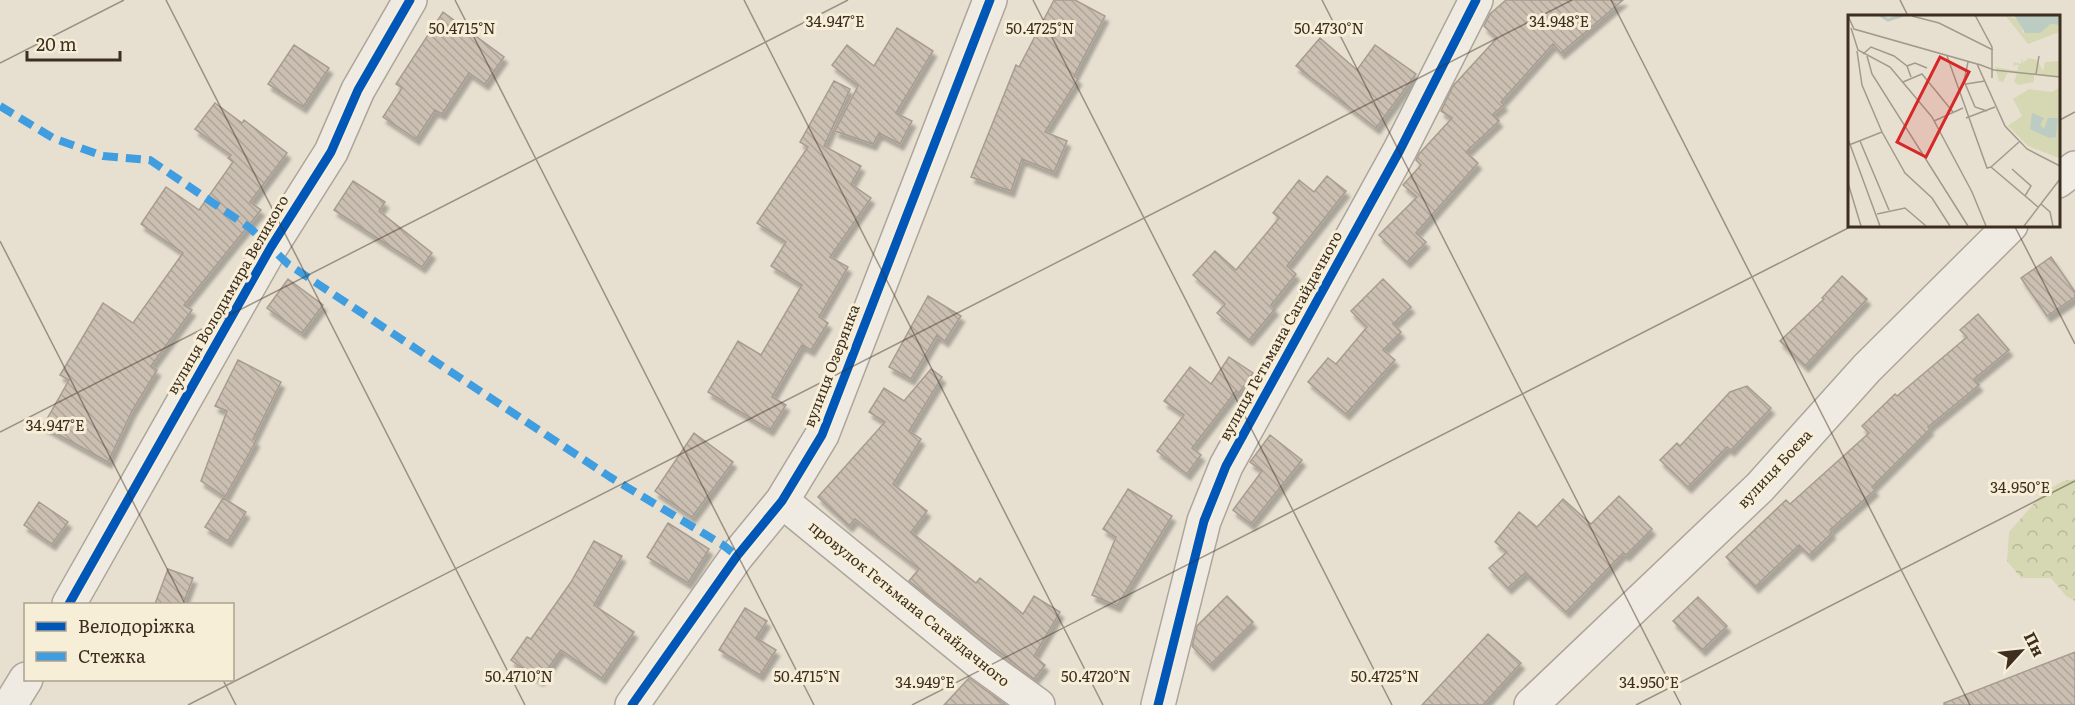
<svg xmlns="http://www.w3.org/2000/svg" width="2075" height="705" font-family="Literata,serif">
<defs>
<pattern id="forest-crowns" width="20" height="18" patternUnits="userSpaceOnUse" patternTransform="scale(1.5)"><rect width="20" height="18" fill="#d6d7b3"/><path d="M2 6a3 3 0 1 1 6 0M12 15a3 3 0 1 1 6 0" fill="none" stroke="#b9b99a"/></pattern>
<pattern id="building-back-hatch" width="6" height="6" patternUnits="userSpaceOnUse" patternTransform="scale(1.5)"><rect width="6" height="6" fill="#cbbfb2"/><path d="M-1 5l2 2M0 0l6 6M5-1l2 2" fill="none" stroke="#afa499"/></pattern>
<filter id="shadow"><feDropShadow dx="3.5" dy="6" stdDeviation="1.5" flood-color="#0004"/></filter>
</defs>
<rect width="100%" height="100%" fill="#e7e0d1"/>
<!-- forest -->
<path fill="url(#forest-crowns)" d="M2075,479V601L2066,596L2051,578H2021L2007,561L2009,532L2043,493L2063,481Z"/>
<!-- building -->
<path fill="url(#building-back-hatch)" stroke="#a89c90" stroke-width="1.5" filter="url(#shadow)" d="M1054,0H1075L1105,16L1074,76L1078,79L1045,132L1067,141L1054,172L1022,159L1011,191L971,177L1016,65L1019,67Z
M1506,0H1623L1561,53L1553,44L1501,102L1504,105L1493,114L1499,121L1466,152L1478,163L1416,233L1426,242L1407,262L1379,235L1417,197L1403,185L1421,165L1416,160L1419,154L1452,118L1441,111L1453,86L1497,38L1484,26L1490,14Z
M443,12L504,57L485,84L469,73L442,114L435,110L416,139L383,117L402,88L396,84Z
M897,28L933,51L896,113L912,121L900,144L879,133L873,144L835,131L858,86L832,65L847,45L874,66Z
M1320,38L1357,70L1375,45L1416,74L1376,128L1296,66Z
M294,45L329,68L303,107L268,84Z
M834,81L850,89L824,146L861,166L851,184L871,198L830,257L848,267L819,317L828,323L811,350L802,345L772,397L786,405L770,430L708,392L738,341L761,355L802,285L771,266L786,242L757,223L808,147L800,142Z
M215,103L242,123L244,120L287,153L250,202L261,210L184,305L192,310L151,366L157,370L132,411L108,462L43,426L69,380L60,375L103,303L133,323L183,253L141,224L166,187L199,210L233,162L228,158L231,155L195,129Z
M1327,176L1346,191L1287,266L1296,274L1271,305L1275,309L1249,340L1217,313L1225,304L1193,275L1215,251L1236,270L1279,218L1273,213L1299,180L1314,192Z
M353,181L385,202L379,211L432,253L422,267L334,210Z
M2051,257L2075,292V297L2047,316L2021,278Z
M1842,276L1867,299L1805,366L1780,341L1824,299L1822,298Z
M288,279L323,305L302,333L267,308Z
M1383,279L1411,307L1393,324L1401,332L1383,350L1395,360L1346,414L1308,382L1328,358L1336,364L1367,327L1351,311Z
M928,296L961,316L945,341L937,335L911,379L889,367Z
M1978,314L2009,350L1974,379L1979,385L1928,427L1930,429L1872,487L1875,490L1830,530L1832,533L1809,555L1799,545L1755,587L1726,557L1786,500L1790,504L1869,433L1862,426L1895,394L1897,396L1967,337L1960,330Z
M1229,357L1253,373L1239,393L1236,391L1192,448L1201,455L1187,474L1157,451L1184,415L1164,401L1190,367L1211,384Z
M238,360L281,382L253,439L256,441L225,497L201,481L227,411L215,406Z
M931,369L942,377L909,431L921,439L893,484L927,511L911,532L976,583L980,578L1023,614L1034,596L1060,612L1034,656L1045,665L1034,679L909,581L919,569L855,519L849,526L818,497L885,422L869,412L884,388L904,401Z
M1747,386L1771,408L1731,450L1727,447L1688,487L1660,460L1677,443L1680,446L1730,392Z
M694,433L733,462L692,517L655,491Z
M1270,435L1302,460L1251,524L1233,510L1262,471L1250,462Z
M1128,489L1172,516L1117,606L1092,595L1116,537L1103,529Z
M1619,496L1652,529L1626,555L1623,553L1566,612L1525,573L1508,588L1489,568L1507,552L1495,542L1519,512L1537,527L1563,499L1591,524Z
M223,498L246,512L228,541L205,527Z
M39,502L68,522L52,544L24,525Z
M668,523L709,549L688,583L647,557Z
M594,541L622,556L594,605L634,632L602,678L561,650L540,680L511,660L527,637L531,639L571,582Z
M168,569L193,578L183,604H155Z
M1227,596L1253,622L1210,665L1192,646L1197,626Z
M1698,597L1727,626L1702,650L1673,621Z
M745,608L767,621L756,638L776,650L760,675L719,650Z
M1488,634L1521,663L1483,705H1422Z
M2075,652V705H1944V703Z
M969,678L1006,705H944Z"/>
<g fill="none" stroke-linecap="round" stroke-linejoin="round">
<defs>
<path id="minor" d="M2058,181L2075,168
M782,501L980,663L1038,705
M69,604L271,247L331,152L358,90L410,0
M10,705L26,679
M632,705L737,556L782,501L822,435L990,0
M1158,705L1204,521L1226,466L1400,150L1476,0
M1531,705L1760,487L1867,368L2011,225"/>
</defs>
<!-- minor casing -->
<use href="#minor" stroke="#ada599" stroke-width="36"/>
<!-- minor -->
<use href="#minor" stroke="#efebe3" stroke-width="33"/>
<!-- quiet -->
<path stroke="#3f9de0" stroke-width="8" stroke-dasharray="15 8" stroke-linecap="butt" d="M0,106L53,138L103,156L150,160L250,228L288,264L318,284L610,477L723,545L737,556"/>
<defs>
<path id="cycleway" d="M69,604L271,247L331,152L358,90L410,0
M632,705L737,556L782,501L822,435L990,0
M1158,705L1204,521L1226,466L1400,150L1476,0"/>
</defs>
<!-- cycleway casing -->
<use href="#cycleway" stroke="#f7eed8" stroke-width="13"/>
<!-- cycleway -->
<use href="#cycleway" stroke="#0057b8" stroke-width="9"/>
</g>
<!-- ticks -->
<path fill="none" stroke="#3d2e20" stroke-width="1.5" stroke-opacity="0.45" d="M166,0L525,705M455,0L814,705M744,0L1103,705M1033,0L1392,705M1322,0L1681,705M1611,0L1970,705M1900,0L1908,16M0,63L124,0M2058,121L2075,112M2014,225L2075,344M0,241L185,604M0,432L848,0M223,680L236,705M188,705L1572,0M912,705L1854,225M1636,705L2075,481"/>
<g text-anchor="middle" stroke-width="6" stroke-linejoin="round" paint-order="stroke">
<!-- street labels -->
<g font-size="15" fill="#3d2e20" stroke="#f7eed8">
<text transform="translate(228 295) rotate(-60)" y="5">вулиця Володимира Великого</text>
<text transform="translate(1281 336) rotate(-61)" y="5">вулиця Гетьмана Сагайдачного</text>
<text transform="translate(832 366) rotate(-69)" y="5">вулиця Озерянка</text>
<text transform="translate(1775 469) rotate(-47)" y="5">вулиця Боєва</text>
<text transform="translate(909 604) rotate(39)" y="5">провулок Гетьмана Сагайдачного</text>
</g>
</g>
<!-- overview -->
<g transform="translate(1848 15)">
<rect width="212" height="212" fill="#e7e0d1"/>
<path d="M157,0L171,5L175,18L192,16L203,9L211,10V17L180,29Z" fill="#d6d7b3"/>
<path d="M174,42L175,48L180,43L189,45L195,56L197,47L211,46V63L186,59V67L170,70L166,66L169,59L160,57L155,67L151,66L147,52L169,56L171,50L165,51L166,47L173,49ZM211,73V143L180,131L160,111L174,101L165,84L181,74L204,77Z" fill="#d6d7b3"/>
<path d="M166,0H211V10L203,9L192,18H177ZM184,98L196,103L192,110L196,114L200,103H210L208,122L201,123L182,114Z" fill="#bcccc2"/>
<path fill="none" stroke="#bcccc2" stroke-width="3" d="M32,0L40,5L55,0"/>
<path fill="none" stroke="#a3998a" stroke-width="1.5" d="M127,0L144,32V63M0,1L6,14L129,49L157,111L179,134L212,151M64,1L91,8L145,35M3,13L10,35L42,52L84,102L124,177L138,211M9,36L14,70L34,117L57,158L84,183L102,211M15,39L23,32L46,41L59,51L63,62M19,41L24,59L120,211M99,41L139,153L143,152L190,192M120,47L116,66L127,92L139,96M130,49L146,55L212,62M59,51L67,48L79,53M188,59L191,41M55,67L74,59L105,97M118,69L137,66M118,103L147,92M86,106L115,93M0,124L32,211M12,126L41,195M1,130L34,117M143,152L171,127M164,154L183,171L177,181M0,168L13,211M193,189L202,197L205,211M29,199L57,193L78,211M176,211L212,164"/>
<path fill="#d62828" fill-opacity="0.15" stroke="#d62828" stroke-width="3" d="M92,42L121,57L78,142L49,127Z"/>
<rect width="212" height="212" fill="none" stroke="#3d2e20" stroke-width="3"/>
</g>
<g font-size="15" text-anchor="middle" fill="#3d2e20" stroke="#f7eed8" stroke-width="6" stroke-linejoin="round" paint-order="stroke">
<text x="835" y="27">34.947°E</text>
<text x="1559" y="27">34.948°E</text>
<text x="462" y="34">50.4715°N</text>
<text x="1040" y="34">50.4725°N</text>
<text x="1329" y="34">50.4730°N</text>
<text x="55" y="431">34.947°E</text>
<text x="2020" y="493">34.950°E</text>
<text x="519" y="682">50.4710°N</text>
<text x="807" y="682">50.4715°N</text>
<text x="1096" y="682">50.4720°N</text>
<text x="1385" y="682">50.4725°N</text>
<text x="925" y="688">34.949°E</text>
<text x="1649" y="688">34.950°E</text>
</g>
<!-- legend -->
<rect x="24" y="603" width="210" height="78" fill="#f7eed8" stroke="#ada18e" stroke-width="1.5"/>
<rect x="36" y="622" width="30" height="9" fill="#0057b8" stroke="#ada18e" stroke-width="1.5"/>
<text x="78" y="633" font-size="18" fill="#3d2e20">Велодоріжка</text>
<rect x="36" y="652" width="30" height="9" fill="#3f9de0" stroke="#ada18e" stroke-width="1.5"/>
<text x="78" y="663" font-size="18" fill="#3d2e20">Стежка</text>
<!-- north arrow -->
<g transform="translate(2021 651) rotate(63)" stroke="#f7eed8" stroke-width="4.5" paint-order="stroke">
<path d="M0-4.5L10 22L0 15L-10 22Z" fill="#3d2e20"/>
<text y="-9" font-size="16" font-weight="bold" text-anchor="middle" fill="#3d2e20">Пн</text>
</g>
<!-- scale -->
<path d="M27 51v9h93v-9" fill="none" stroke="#3d2e20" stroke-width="3"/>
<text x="36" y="51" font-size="18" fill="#3d2e20" stroke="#f7eed8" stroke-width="4.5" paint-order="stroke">20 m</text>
</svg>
